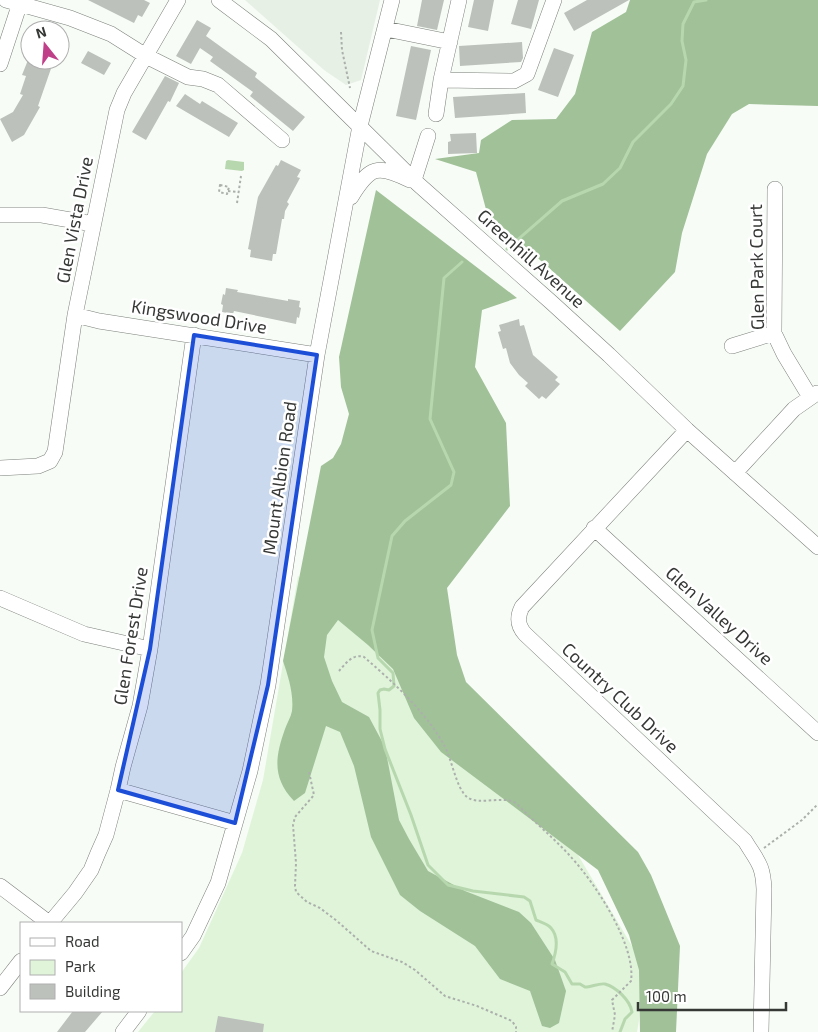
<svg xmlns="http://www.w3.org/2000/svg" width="818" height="1032" font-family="'Exo 2',sans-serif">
<rect width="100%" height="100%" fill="#f7fcf6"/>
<!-- built -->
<path fill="#e6f0e4" d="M245,0H380L361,80L346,85L324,70Z"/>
<!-- green -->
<path fill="#dff4d9" d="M298,576L412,673L490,776L578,855L642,963L639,1020L637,1032H138L155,1011H181V973L199,948L242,853L263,780Z"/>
<!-- forest -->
<path fill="#a1c198" d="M630,0H818V106L749,104L732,114L707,154L682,233L675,272L620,331L487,213L476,172L435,159L479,153L481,140L512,120L556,119L575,94L592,32L626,12Z
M376,190L517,298L482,310L475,367L506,423L510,506L447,588L457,655L466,682L638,852L651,875L680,946L676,1032H640L639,970L629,935L598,870L441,752L414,718L393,669L368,645L338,620L327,635L324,657L332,681L342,702L369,717L385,747L399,820L409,839L428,871L465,891L519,912L531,923L555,960L566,991L559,1023L550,1028L542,1026L530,991L500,979L475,946L420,911L400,895L371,837L354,766L340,732L326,726L305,793L294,801C272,778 275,757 285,729C287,723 291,717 292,711C294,694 288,676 283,661L321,466L333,458L341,444L349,414L341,387L339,357Z"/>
<!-- water -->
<path fill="#b7d8ae" d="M228,160L244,162V170L242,171L225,169L226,161Z"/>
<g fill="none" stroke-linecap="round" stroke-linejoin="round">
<!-- stream -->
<path stroke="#b7d8ae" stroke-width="3" d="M507,249L562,201L603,184L620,168L633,142L671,104L683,86L686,60L682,41L683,24L694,2L706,0
M462,262L444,278L430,419L454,472L451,485L405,521L392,536L372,630L378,658L393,673L394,686L389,690L384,689L380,690L378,693L380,710V729L385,749L411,815L428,865L448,885L473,891L524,897L530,901L536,920C541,922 548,924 551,928C560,938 556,953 552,964L565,972L572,984H580L585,987C591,987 599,983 605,984C616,987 630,1000 632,1012L625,1019L620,1032"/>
</g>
<!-- building -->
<path fill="#bcc1bb" d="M88,0H144L150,3L142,17L138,15L134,23Z
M422,0H444L437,30L417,26Z
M474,0H494L488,31L468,27Z
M518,0H539L531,29L511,24Z
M587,0H629L574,31L564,13Z
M197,20L211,28L206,36L257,73L255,77L305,117L293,131L250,96L253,92L210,61L213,57L200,48L191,64L176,56Z
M522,42L523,58L521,62L460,66L459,46Z
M411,46L431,50L416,120L396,116Z
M554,48L574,55L558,97L538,90Z
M88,51L111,63L104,75L81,63Z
M28,60H54L38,106L40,107L24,135L12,142L0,119L13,112L23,95L20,94L26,76L22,75Z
M165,76L179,83L170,102L168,101L146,140L132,132Z
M525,93L526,113L455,118L453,97Z
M185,94L200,104L202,101L238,123L229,137L176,106Z
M476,133L477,153L448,154V142L451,141L450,134Z
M281,160L301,170L297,177L300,178L287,202L289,204L285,211L284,219H282L276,254H273L272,261L250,257L251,250L248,249L258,197L276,165L278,166Z
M226,288L238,290L237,292L288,301V299L300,301L299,307L301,308L299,318L297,317L296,324L234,311L233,314L222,312L223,305L221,304L223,294L225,295Z
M519,319L520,326L524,325L533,355L558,377L555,380L560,384L546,399L542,396L539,399L525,386L528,383L519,375L510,363L506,348L503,349L498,332L501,331L499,325Z
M73,1011H103L85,1032H57Z
M218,1016L264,1024L263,1032H215Z"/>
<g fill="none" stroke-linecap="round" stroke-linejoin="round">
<defs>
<path id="minor" d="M6,0L70,18L111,34L146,56L188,77L203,79L218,85L282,140
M219,0L271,39L418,184L551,302L609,355L687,430L818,547
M386,29L450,42
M0,64L20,3
M441,80L514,81L527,74L554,0
M436,114L441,80L459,0
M414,180L428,136
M775,189L774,333L784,354L810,397
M351,197C370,166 377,164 410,180
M0,215H42L93,224
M75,315L99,321L317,355
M732,346L774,333
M687,430L522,607C517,617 517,625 525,634L745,841C757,861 763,864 764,889L761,1032
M0,468L38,466L50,461L55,452L75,315L117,110L124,93L178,0
M735,473L794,409L817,393
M594,528L818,733
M0,598L84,634L150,649
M118,790L235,823
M0,886L49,923
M50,923L75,893L91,870L98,853L106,835L118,790L123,767L140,706L150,649L194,335
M181,953L193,936L218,883L250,771L268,685L317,355L360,126L392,0
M0,988L21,961
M123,1032L139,1011"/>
</defs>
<!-- minor casing -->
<use href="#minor" stroke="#7c807b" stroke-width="16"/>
<!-- path -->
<path stroke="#acb0ac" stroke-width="2" stroke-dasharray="2.5 2.5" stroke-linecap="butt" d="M341,32L342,50L350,88
M220,185L229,187L227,194L219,192Z
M228,191L238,192
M237,203L241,176
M339,671C345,664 353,653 364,657C392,681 426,712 444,745C452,759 456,788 467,797C479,806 502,795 516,803C534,822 554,838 571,857C595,883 636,945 631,981L612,1000L615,1015L612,1032
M309,772L314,795L295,817L293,825L296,863L295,886L296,892L307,902L320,908L337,921L371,951L402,962L415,970L445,996L477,1006L512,1021L516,1027V1032
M764,848L802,820L818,804"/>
<!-- minor -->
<use href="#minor" stroke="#fff" stroke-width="15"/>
</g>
<!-- marked area -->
<path fill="#1d4ed8" fill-opacity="0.2" stroke="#1d4ed8" stroke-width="4" stroke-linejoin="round" d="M194,335L317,355L268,685L235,823L118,790L150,649Z"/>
<g text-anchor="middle" stroke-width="5" stroke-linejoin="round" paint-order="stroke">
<!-- street labels -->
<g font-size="18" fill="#363836" stroke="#fff">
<text transform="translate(75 220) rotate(-79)" y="6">Glen Vista Drive</text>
<text transform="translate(531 259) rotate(42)" y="6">Greenhill Avenue</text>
<text transform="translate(757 267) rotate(-91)" y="6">Glen Park Court</text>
<text transform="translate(199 317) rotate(9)" y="6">Kingswood Drive</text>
<text transform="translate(280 478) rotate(-82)" y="6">Mount Albion Road</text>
<text transform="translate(719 616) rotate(42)" y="6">Glen Valley Drive</text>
<text transform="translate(131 636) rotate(-81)" y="6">Glen Forest Drive</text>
<text transform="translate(620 698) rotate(43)" y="6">Country Club Drive</text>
</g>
</g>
<!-- legend -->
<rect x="20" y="922" width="162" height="90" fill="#ffffff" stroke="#afafaf"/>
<rect x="30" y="938" width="25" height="8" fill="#ffffff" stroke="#afafaf"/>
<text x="65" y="947" font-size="15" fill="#363836">Road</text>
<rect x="30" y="960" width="25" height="15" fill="#dff4d9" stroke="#afafaf"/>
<text x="65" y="972" font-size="15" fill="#363836">Park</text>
<rect x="30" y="984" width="25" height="15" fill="#bcc1bb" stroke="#afafaf"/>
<text x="65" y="997" font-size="15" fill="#363836">Building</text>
<!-- north arrow -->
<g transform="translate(45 45) rotate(343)"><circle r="24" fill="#ffffff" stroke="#afafaf"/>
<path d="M0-4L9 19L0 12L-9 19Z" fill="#c03f89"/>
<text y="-8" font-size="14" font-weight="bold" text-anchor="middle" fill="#363836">N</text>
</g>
<!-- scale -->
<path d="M638 1002v8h148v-8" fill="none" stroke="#363836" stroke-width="2.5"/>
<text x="646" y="1002" font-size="15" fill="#363836" stroke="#ffffff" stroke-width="4" paint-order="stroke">100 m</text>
</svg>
